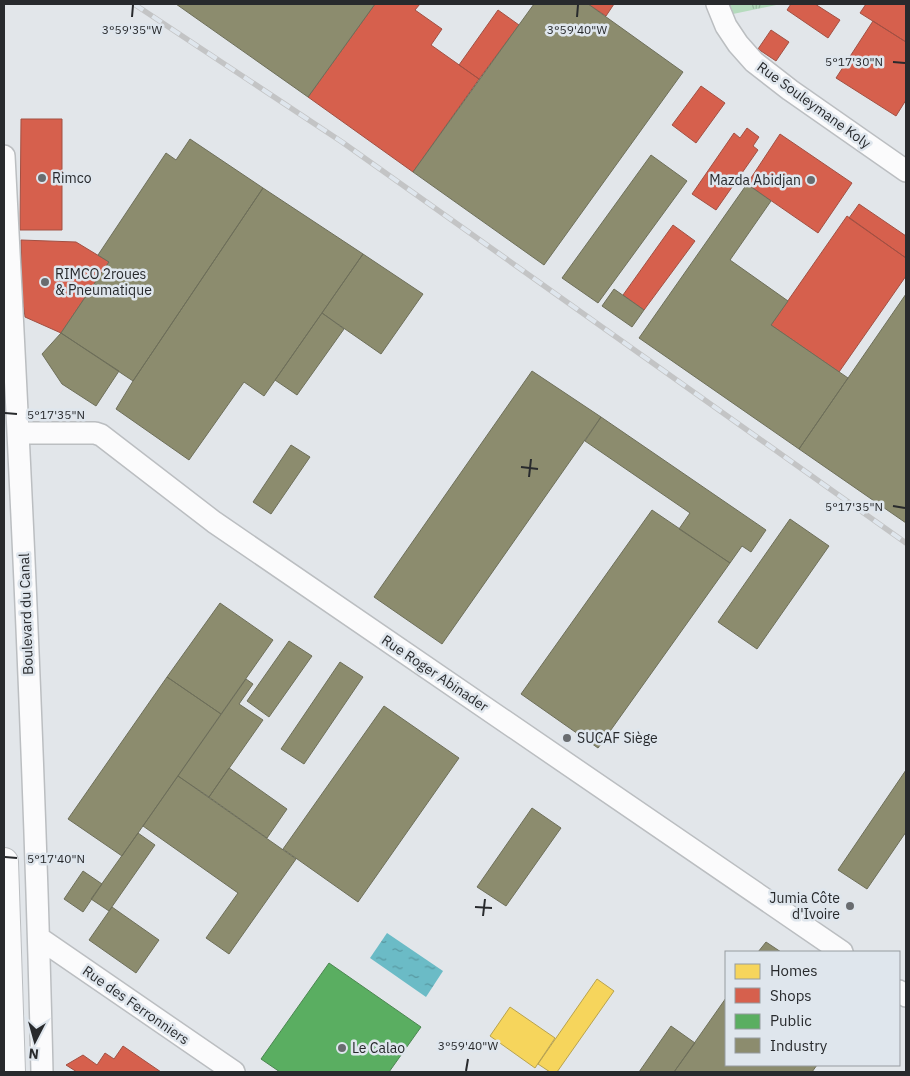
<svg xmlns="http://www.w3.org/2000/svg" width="910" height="1076" font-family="'IBM Plex Sans',sans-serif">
<defs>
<pattern id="grass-tufts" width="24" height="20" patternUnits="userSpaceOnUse" patternTransform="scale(1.25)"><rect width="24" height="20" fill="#b5dbbd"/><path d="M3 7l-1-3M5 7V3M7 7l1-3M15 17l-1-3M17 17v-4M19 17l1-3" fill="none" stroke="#9cbca3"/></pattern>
<pattern id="water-ripples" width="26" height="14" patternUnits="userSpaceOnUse" patternTransform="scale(1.25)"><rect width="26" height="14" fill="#6bbbc6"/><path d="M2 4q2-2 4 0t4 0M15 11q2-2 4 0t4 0" fill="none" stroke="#5898a1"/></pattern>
</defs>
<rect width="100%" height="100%" fill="#e2e6ea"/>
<!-- grass -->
<path fill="url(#grass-tufts)" d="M729,4H781L733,14Z"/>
<!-- water -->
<path fill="url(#water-ripples)" d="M387,933L443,971L426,997L370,958Z"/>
<!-- homes -->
<path fill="#f6d55c" stroke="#b8a24e" d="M597,979L614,991L557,1072H550L538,1064Z
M510,1007L555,1038L535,1068L490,1036Z"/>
<!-- shops -->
<path fill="#d6604d" stroke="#a25043" d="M375,4H420L415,10L442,29L431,45L479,79L413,172L308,97Z
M588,4H614L606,16Z
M791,4H815L840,20L828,38L787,10Z
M866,4H906V42L860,13Z
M498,10L519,25L479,79L459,65Z
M873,21L906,42V100L896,116L836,78Z
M771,30L789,42L776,61L758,49Z
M701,86L725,103L696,143L672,125Z
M21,119H62V230H20Z
M747,128L759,137L753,146L758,150L716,210L692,194L734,133L740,138Z
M780,134L852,183L818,233L747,184Z
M859,204L906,236V258L849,218Z
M847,216L906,258V276L839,372L771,325Z
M673,225L695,241L644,310L623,295Z
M21,240L76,242L109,262L61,333L25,317L22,296Z
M123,1046L161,1072H77L66,1065L83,1055L97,1065L105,1053L114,1059Z"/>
<!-- public -->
<path fill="#5aae61" stroke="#4b8651" d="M329,963L421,1027L389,1072H280L261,1059Z"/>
<!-- industry -->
<path fill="#8c8c6e" stroke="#6e6f5a" d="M176,4H375L308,97Z
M534,4H588L683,72L544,265L413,172Z
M190,139L263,188L133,381L61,333L109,262L98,255L166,153L176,160Z
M651,155L687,181L598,303L562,278Z
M747,184L771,201L730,260L788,301L771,325L848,378L799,449L639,338Z
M263,188L363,254L264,396L244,382L189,460L116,409L133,381Z
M363,254L423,294L381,354L322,313Z
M614,289L644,310L632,327L602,306Z
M906,294V523L799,449Z
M322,313L344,329L297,395L275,380Z
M61,333L119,371L96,406L62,384L42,354Z
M532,371L601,417L442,644L374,597Z
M601,417L766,530L751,552L742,546L730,563L679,529L690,513L585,441Z
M291,445L310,457L271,514L253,502Z
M652,510L730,563L598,748L521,694Z
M790,519L829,546L757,649L718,622Z
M220,603L273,640L221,714L167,677Z
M289,641L312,656L269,717L247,701Z
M340,662L363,677L304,764L281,749Z
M167,677L221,714L122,856L68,819Z
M246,679L253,684L239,704L263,720L209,797L178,776Z
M384,706L459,758L358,902L283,849Z
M229,768L287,809L267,838L209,797Z
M906,770V832L867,889L838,870Z
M178,776L296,859L229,954L206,938L238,893L143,826Z
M532,808L561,828L506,906L477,887Z
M138,833L155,845L109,911L91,899Z
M83,871L102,884L83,912L64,899Z
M112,907L159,940L136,973L89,940Z
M766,942L781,952H758Z
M726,998V1065H817L812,1072H674Z
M671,1026L695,1043L674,1072H639Z"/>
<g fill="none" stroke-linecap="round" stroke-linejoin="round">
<defs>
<path id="minor" d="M717,4L726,26L738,44L754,62L790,90L906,171
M4,156C20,461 35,767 42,1072
M19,433H95L101,435L214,522L842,952
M39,938L234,1072
M899,991L906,996"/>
<path id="secondary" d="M4,862L11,1072"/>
</defs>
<!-- minor casing -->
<use href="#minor" stroke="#bbbec1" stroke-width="24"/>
<!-- secondary casing -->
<use href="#secondary" stroke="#bbbec1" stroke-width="30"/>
<!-- minor -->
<use href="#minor" stroke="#fbfbfc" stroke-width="21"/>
<!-- secondary -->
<use href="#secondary" stroke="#fbfbfc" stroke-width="28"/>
<defs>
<path id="rail" d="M134,4L342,142L906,543"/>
</defs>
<!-- rail casing -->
<use href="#rail" stroke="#c3c4c5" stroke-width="5.5"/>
<!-- rail -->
<use href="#rail" stroke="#dfe6ed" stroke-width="4" stroke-dasharray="11" stroke-linecap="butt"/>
</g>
<!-- ticks -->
<path fill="none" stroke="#282a2d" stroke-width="2" d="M132,17L133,5M577,17L578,5M893,62L905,63M5,413L17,414M521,467L538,469M529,477L531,459M893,506L905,508M5,857L17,858M475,907L492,908M483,916L485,899M466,1071L468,1059"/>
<!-- markers -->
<g fill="#696c6f" stroke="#dfe6ed" stroke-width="2">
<circle cx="42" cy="178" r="5"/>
<circle cx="811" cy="180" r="5"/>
<circle cx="45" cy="282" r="5"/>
<circle cx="567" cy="738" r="5"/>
<circle cx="850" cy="906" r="5"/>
<circle cx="342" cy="1048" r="5"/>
</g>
<g text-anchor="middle" stroke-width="5" stroke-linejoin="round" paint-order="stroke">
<!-- street labels -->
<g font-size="14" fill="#282a2d" stroke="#dfe6ed">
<text transform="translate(814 105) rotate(36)" y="5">Rue Souleymane Koly</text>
<text transform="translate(26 614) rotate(-92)" y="5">Boulevard du Canal</text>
<text transform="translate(435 673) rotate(34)" y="5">Rue Roger Abinader</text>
<text transform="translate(136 1005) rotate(35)" y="5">Rue des Ferronniers</text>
</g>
<!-- poi labels -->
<g font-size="14" fill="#282a2d" stroke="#dfe6ed" text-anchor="start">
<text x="52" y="183">Rimco</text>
<text x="801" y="185" text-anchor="end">Mazda Abidjan</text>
<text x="55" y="279">RIMCO 2roues<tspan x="55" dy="16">&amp; Pneumatique</tspan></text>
<text x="577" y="743">SUCAF Siège</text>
<text x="840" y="903" text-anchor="end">Jumia Côte<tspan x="840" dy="16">d'Ivoire</tspan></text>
<text x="352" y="1053">Le Calao</text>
</g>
</g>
<g font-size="12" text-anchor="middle" fill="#282a2d" stroke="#dfe6ed" stroke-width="5" stroke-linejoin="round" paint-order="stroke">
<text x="132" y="34">3°59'35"W</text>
<text x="577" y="34">3°59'40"W</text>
<text x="854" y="66">5°17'30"N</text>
<text x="56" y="419">5°17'35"N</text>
<text x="854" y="511">5°17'35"N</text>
<text x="56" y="863">5°17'40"N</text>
<text x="468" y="1050">3°59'40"W</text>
</g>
<!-- border -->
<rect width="910" height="1076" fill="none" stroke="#282a2d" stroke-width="10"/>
<!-- legend -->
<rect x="725" y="951" width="175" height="115" fill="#dfe6ed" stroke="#969ba0"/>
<rect x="735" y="964" width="25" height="15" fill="#f6d55c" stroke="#969ba0"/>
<text x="770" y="976" font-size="15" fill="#282a2d">Homes</text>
<rect x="735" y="988" width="25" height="15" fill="#d6604d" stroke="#969ba0"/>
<text x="770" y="1001" font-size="15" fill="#282a2d">Shops</text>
<rect x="735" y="1014" width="25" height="15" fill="#5aae61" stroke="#969ba0"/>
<text x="770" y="1026" font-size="15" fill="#282a2d">Public</text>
<rect x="735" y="1038" width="25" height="15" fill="#8c8c6e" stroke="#969ba0"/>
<text x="770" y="1051" font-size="15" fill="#282a2d">Industry</text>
<!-- north arrow -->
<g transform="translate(35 1041) rotate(186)" stroke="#dfe6ed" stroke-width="4" paint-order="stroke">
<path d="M0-4L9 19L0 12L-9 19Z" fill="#282a2d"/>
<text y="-8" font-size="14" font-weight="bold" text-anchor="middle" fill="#282a2d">N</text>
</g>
</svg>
